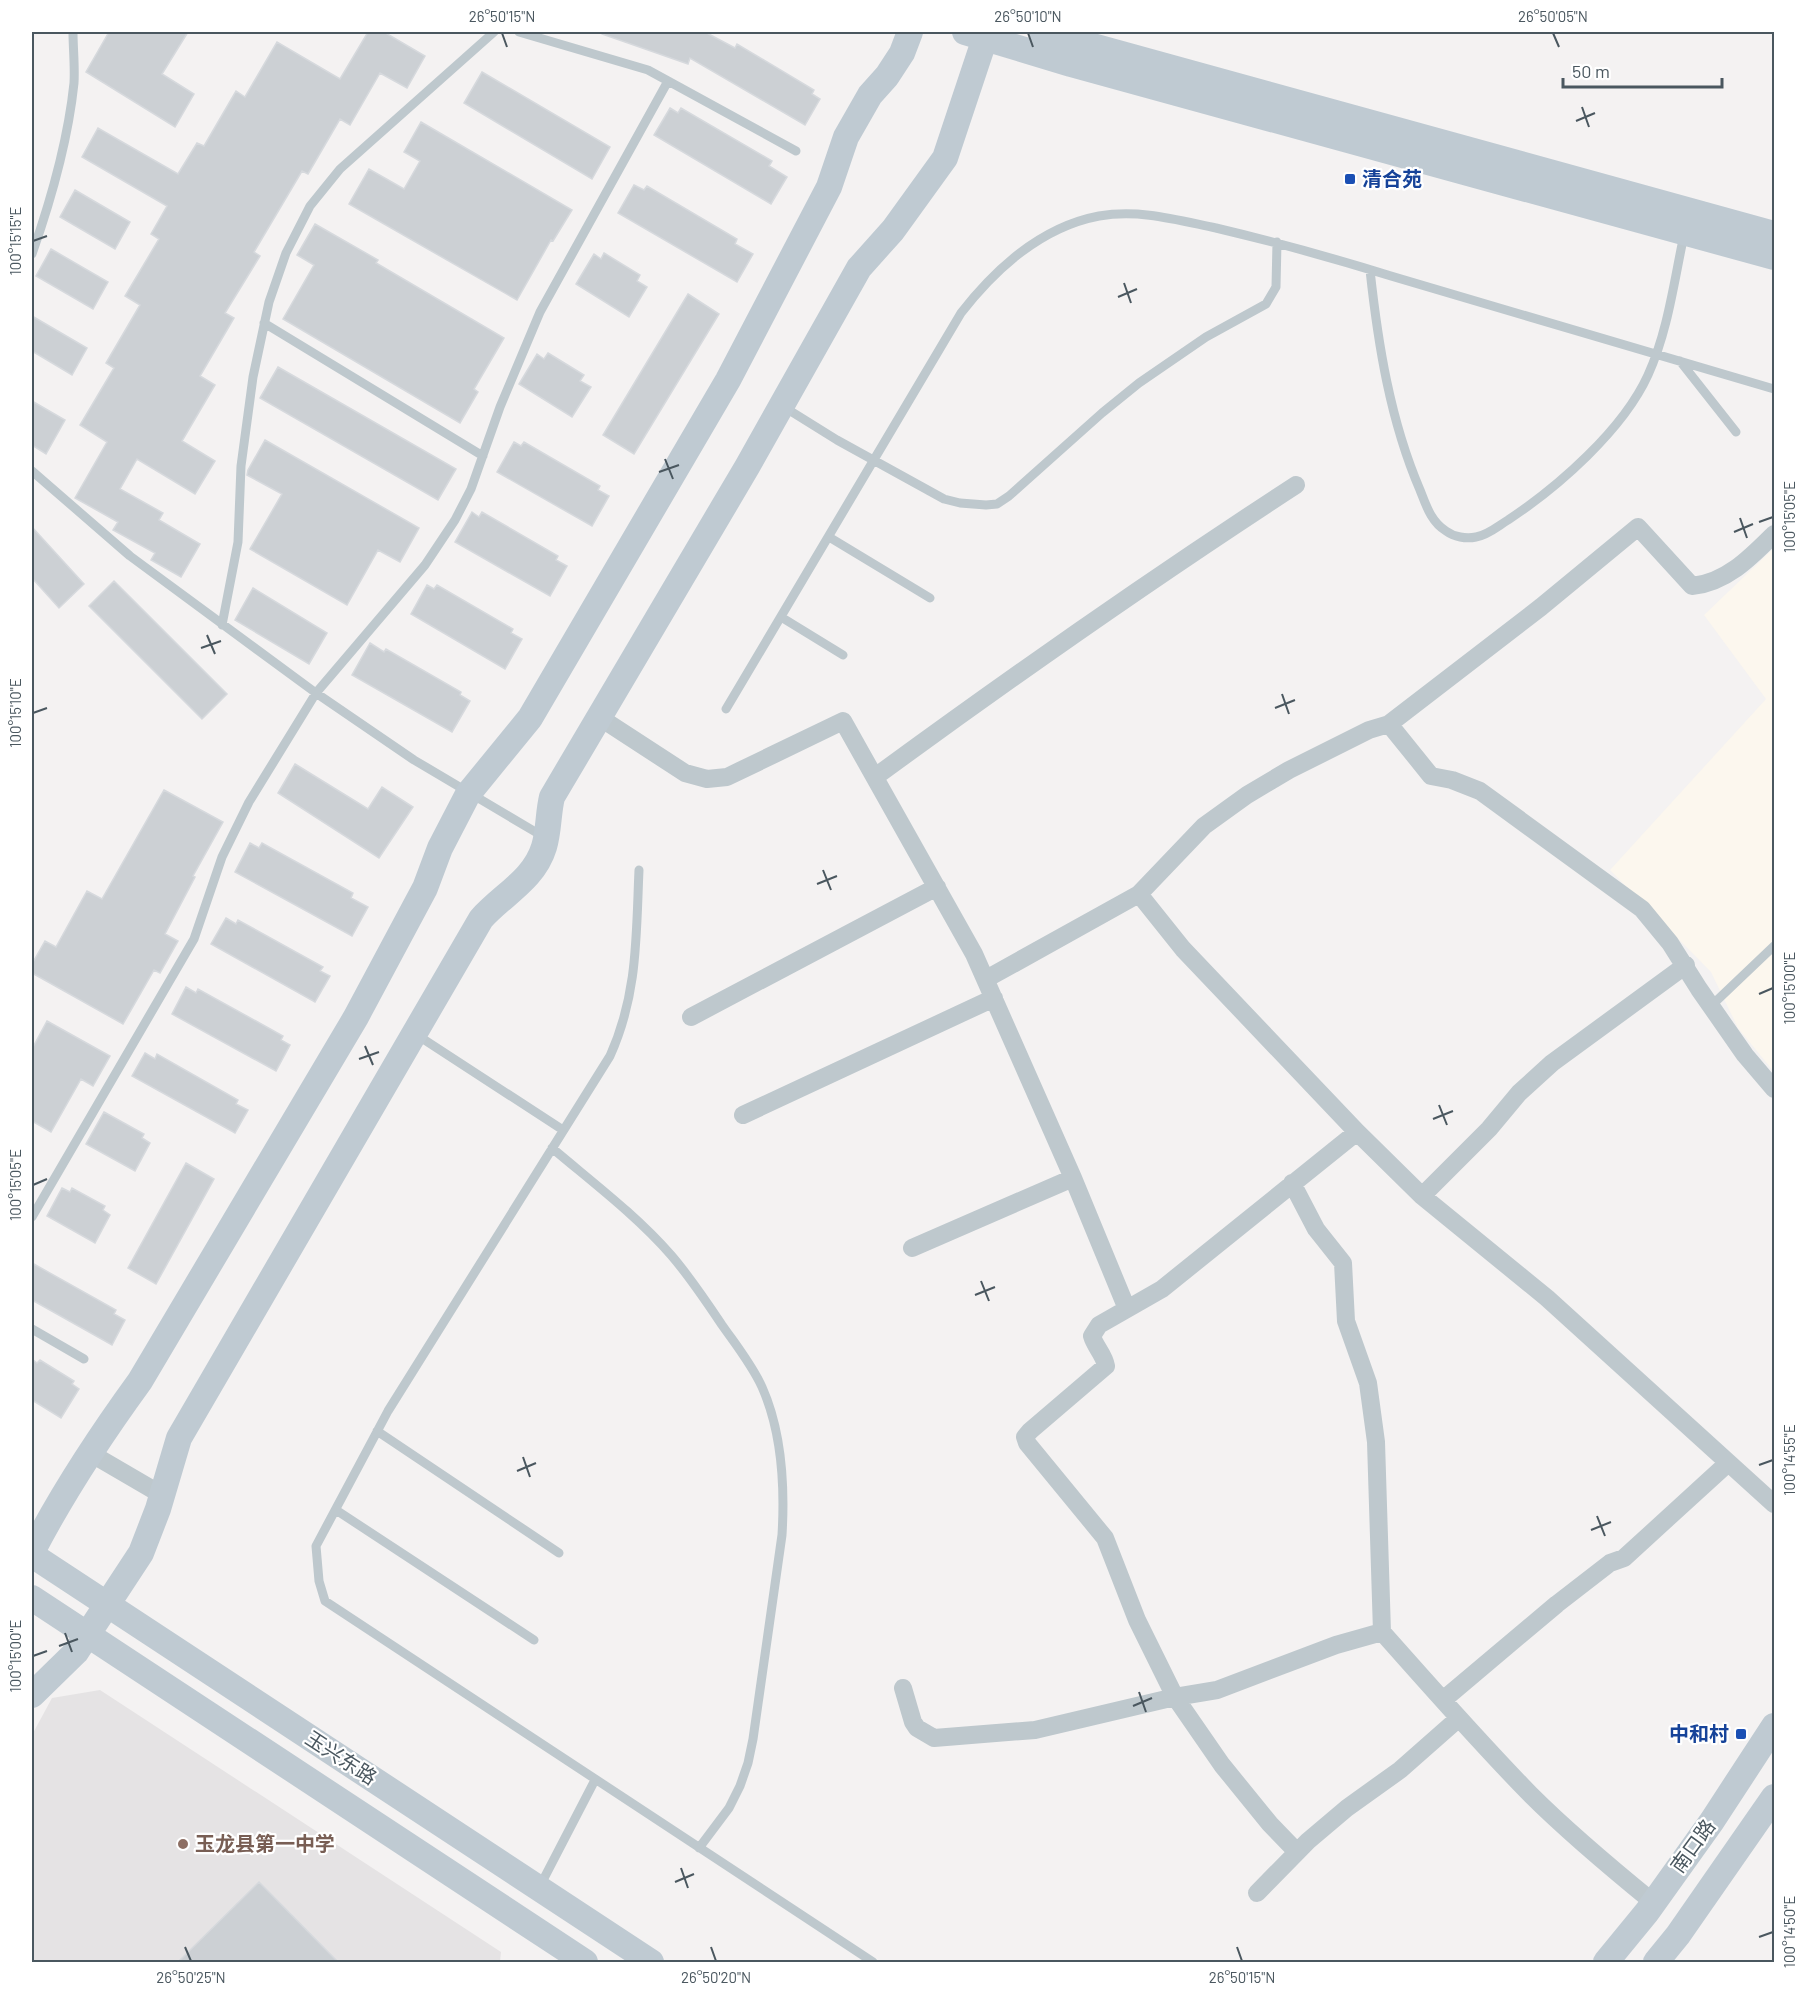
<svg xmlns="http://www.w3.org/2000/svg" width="1806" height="1994" font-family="Barlow,'Noto Sans SC',sans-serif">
<rect width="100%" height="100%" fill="#f4f2f2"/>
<!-- commercial -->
<path fill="#fcf7ee" d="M1774,548V1072L1738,1028L1711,972L1610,870L1766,699L1704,615Z"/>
<!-- education -->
<path fill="#e5e3e4" d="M100,1690L501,1952L500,1962H32V1735L52,1698Z"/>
<!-- building -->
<path fill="#ccd0d4" stroke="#d6d9dd" stroke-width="1.5" d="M109,32H188L162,74L194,94L175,127L86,72Z
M368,32H384L425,56L407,88L380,73L350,125L340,119L308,174L302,171L254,252L260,256L225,313L234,318L200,376L215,385L182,441L215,461L195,494L137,459L120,489L163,513L159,520L200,544L181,577L151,560L155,553L113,530L118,522L75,498L107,442L80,425L114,368L106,363L140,305L125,296L159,239L151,234L167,206L82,157L98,128L178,174L197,143L204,146L236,91L245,97L277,42L340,79Z
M602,32H705L735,48L737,44L814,90L812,94L820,99L805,125L690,58L688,64L602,34Z
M482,72L610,147L592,179L464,103Z
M670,108L678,113L681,108L772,161L769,166L787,177L771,204L654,135Z
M421,122L572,210L553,241L551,240L517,300L349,204L369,169L404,189L420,161L404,152Z
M634,185L644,190L647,186L737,239L735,244L753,254L737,282L618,213Z
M75,190L130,222L115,249L60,217Z
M315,224L378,260L376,263L504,338L474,389L478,392L460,423L283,319L314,265L297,255Z
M51,249L108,282L93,309L36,276Z
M604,253L640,275L637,281L647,287L629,317L576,284L594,254L601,259Z
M688,294L719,314L634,454L603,435Z
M32,316L87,348L72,375L32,351Z
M548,353L584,375L580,381L591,387L572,417L519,384L537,354L544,359Z
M278,367L456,469L438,500L260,398Z
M32,401L65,420L46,454L32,445Z
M265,440L419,528L400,562L378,550L347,605L250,549L282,494L247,475L248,470Z
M514,442L521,446L524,442L600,486L598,490L609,496L592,526L497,472Z
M472,512L479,517L482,512L558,556L556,560L567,566L550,596L455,542Z
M32,527L84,584L59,608L32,578Z
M114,581L227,694L202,719L89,606Z
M427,585L434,589L437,585L513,629L511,633L522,639L505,669L411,614Z
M253,588L327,633L309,664L235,620Z
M370,643L384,652L386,649L461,692L460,695L470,701L452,732L352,675Z
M295,764L368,809L382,787L413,807L379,858L278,793Z
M164,790L223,822L193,876L195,877L165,934L178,941L160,973L154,970L123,1024L32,973V964L45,941L56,947L87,891L102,899Z
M250,843L259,848L262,843L353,893L351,898L368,907L352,936L235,872Z
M226,918L236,924L238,920L323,967L320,971L330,976L315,1002L211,944Z
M186,987L196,993L198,989L283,1036L281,1040L290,1045L276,1071L172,1014Z
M47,1021L110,1056L93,1086L81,1079L51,1132L32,1121V1049Z
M145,1053L155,1059L157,1054L238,1100L236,1104L248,1110L235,1133L132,1076Z
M104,1112L144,1134L142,1138L150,1143L135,1171L86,1144Z
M186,1163L214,1179L156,1284L128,1268Z
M62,1188L70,1192L72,1188L105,1206L103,1210L110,1215L95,1243L47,1216Z
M32,1263L116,1310L114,1314L125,1320L112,1345L32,1300Z
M32,1359L37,1363L40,1360L74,1381L72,1384L79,1389L61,1418L32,1400Z
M259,1882L338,1962H178Z"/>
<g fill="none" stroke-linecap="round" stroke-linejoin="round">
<!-- lane -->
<path stroke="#bec8cd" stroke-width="9" d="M519,32L648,70L796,151
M32,254C51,200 68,141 74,83C75,66 73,48 73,32
M1370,270C1378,344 1390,420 1420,490C1426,505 1431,522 1446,531C1454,537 1466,539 1476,537C1488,535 1498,526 1508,520C1558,487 1623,430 1648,375C1668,331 1674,281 1684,235
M264,323L483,456
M1680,361L1736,432
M784,407L837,440L944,499L960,503L986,505L997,504L1009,496L1102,413L1139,383L1206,337L1266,304L1276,287L1277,242
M32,471L130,556L316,693L414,760L544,837
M829,537L930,598
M781,617L843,655
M222,625L238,542L241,466L253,377L269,302L286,253L310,206L340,169L494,32
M726,709L961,313C996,268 1041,227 1099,216C1140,209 1177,220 1216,228C1275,242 1333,258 1391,276C1519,314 1647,351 1774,389
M639,870C636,936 638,994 610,1056L388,1411L316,1546L319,1581L325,1601L873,1962
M1711,1006L1774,946
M417,1035L563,1130
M552,1148C592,1182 636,1215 671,1255C690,1277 706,1301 722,1325C736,1345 752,1365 762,1387C782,1432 785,1485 782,1535L753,1739L748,1763L740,1786L729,1808L699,1848
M32,1217L194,939L222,857L249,802L316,693L425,565L455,520L471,489L500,407L540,312L668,81
M32,1329L84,1359
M377,1431L559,1553
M336,1510L534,1640
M540,1886L595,1780"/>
<!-- street -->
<path stroke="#bec8cd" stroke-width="18" d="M599,717L685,773L707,779L727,777L843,721L974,954L1073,1178L1127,1309
M1389,724L1431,776L1452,780L1480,791L1642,909L1670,943L1699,989L1745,1055L1774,1089
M875,777C1013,676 1153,578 1296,485
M1139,894L1204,826L1247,795L1289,770L1369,730L1389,724L1541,607L1638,527L1692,586C1726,583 1751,557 1774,534
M986,979L1139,894L1183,949L1357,1132
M691,1017L937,887
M743,1115L994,998
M1422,1196L1489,1129L1519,1093L1552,1063L1686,965
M912,1248L1073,1178
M90,1453L162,1495
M1382,1632C1431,1687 1479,1742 1530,1794C1569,1833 1611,1868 1654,1903
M903,1688L913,1722L917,1728L934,1738L1035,1730L1175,1697L1217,1690L1336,1645L1382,1632L1376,1442L1368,1383L1346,1321L1343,1263L1316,1229L1292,1183
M1443,1700L1557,1604L1610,1563L1624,1558L1728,1463
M1297,1852L1270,1824L1222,1765L1175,1697L1137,1620L1105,1538L1027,1443L1025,1437L1030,1431L1106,1366C1104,1354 1095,1347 1092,1336L1099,1325L1162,1289L1357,1132L1422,1196L1547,1298L1774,1504
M1257,1893L1308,1841L1347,1808L1400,1770L1459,1718"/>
<!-- secondary -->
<path stroke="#bfcad2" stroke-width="26" d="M965,32L1071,64L1774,257
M1042,32L1774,234
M32,1552C63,1492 100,1436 140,1381L356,1017L425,888L440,848L468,794L530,718L728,380L829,187L846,137L870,95L887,76L902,53L910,32
M32,1555L651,1962
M32,1598L585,1962
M32,1695L76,1652L141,1553L158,1509L179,1438L481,919C502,895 534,880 544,847C549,831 548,813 552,797L747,467L859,268L893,230L945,158L987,32
M1606,1962L1647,1912L1712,1821L1774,1726
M1656,1962L1678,1935L1774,1797"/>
</g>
<!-- ticks -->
<path fill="none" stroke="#4a575f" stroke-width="2" d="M502,33L507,47M1028,33L1033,47M1553,33L1559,47M1582,107L1589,127M1576,121L1595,113M33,241L47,236M1124,283L1131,303M1118,297L1137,289M665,459L673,479M659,472L679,465M1740,518L1747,538M1759,522L1773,517M1734,532L1753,524M207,635L215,654M201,648L221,641M1282,694L1289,714M1275,708L1295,700M33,713L47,708M823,870L831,890M817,884L837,876M1759,994L1773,988M365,1046L373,1065M359,1059L379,1052M1439,1105L1447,1125M1433,1119L1453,1111M33,1185L47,1179M981,1281L989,1301M975,1295L995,1287M523,1457L530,1477M1759,1465L1773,1460M517,1471L536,1463M1597,1516L1605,1536M1591,1530L1611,1522M65,1633L72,1652M59,1646L78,1639M33,1656L47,1651M1139,1692L1146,1712M1133,1706L1152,1698M681,1868L688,1888M675,1882L694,1874M1759,1937L1773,1932M185,1947L191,1961M711,1947L716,1961M1237,1947L1242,1961"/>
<!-- markers -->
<g fill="#1a4fb4" stroke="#fff" stroke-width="2">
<rect x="1344" y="173" width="12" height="12" rx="3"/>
<rect x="1735" y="1728" width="12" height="12" rx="3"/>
</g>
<circle fill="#8d6e63" stroke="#fff" stroke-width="2" cx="183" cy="1844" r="6"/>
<g text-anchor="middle" stroke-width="4.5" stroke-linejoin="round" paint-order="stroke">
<!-- transit labels -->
<g font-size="20" font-weight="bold" fill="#164399" stroke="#fff" text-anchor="start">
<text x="1362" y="186">清合苑</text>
<text x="1729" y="1741" text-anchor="end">中和村</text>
</g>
<!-- street labels -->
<g font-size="20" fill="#4a575f" stroke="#fff">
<text transform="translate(341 1758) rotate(33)" y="7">玉兴东路</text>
<text transform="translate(1693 1846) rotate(-54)" y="7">南口路</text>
</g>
<!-- education labels -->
<g font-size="20" font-weight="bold" fill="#785e54" stroke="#fff" text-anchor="start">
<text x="195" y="1851">玉龙县第一中学</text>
</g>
</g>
<!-- border -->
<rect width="1806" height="1994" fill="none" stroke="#ffffff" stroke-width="66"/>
<!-- scale -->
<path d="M1563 78v9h159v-9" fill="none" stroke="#4a575f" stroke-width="3"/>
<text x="1572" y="78" font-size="18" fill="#4a575f" stroke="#ffffff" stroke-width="4.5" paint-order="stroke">50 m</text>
<rect x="33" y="33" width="1740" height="1928" fill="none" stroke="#4a575f" stroke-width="2"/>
<g font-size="15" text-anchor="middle" fill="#4a575f">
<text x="502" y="22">26°50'15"N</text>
<text x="1028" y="22">26°50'10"N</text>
<text x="1553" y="22">26°50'05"N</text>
<text transform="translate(16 241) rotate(-90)" y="5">100°15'15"E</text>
<text transform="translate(1790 517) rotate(-90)" y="5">100°15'05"E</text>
<text transform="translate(16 713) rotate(-90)" y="5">100°15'10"E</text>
<text transform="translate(1790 988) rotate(-90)" y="5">100°15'00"E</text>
<text transform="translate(16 1185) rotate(-90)" y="5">100°15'05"E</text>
<text transform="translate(1790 1460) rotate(-90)" y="5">100°14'55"E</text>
<text transform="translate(16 1656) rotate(-90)" y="5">100°15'00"E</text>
<text transform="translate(1790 1932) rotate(-90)" y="5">100°14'50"E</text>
<text x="191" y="1983">26°50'25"N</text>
<text x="716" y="1983">26°50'20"N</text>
<text x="1242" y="1983">26°50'15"N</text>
</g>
</svg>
